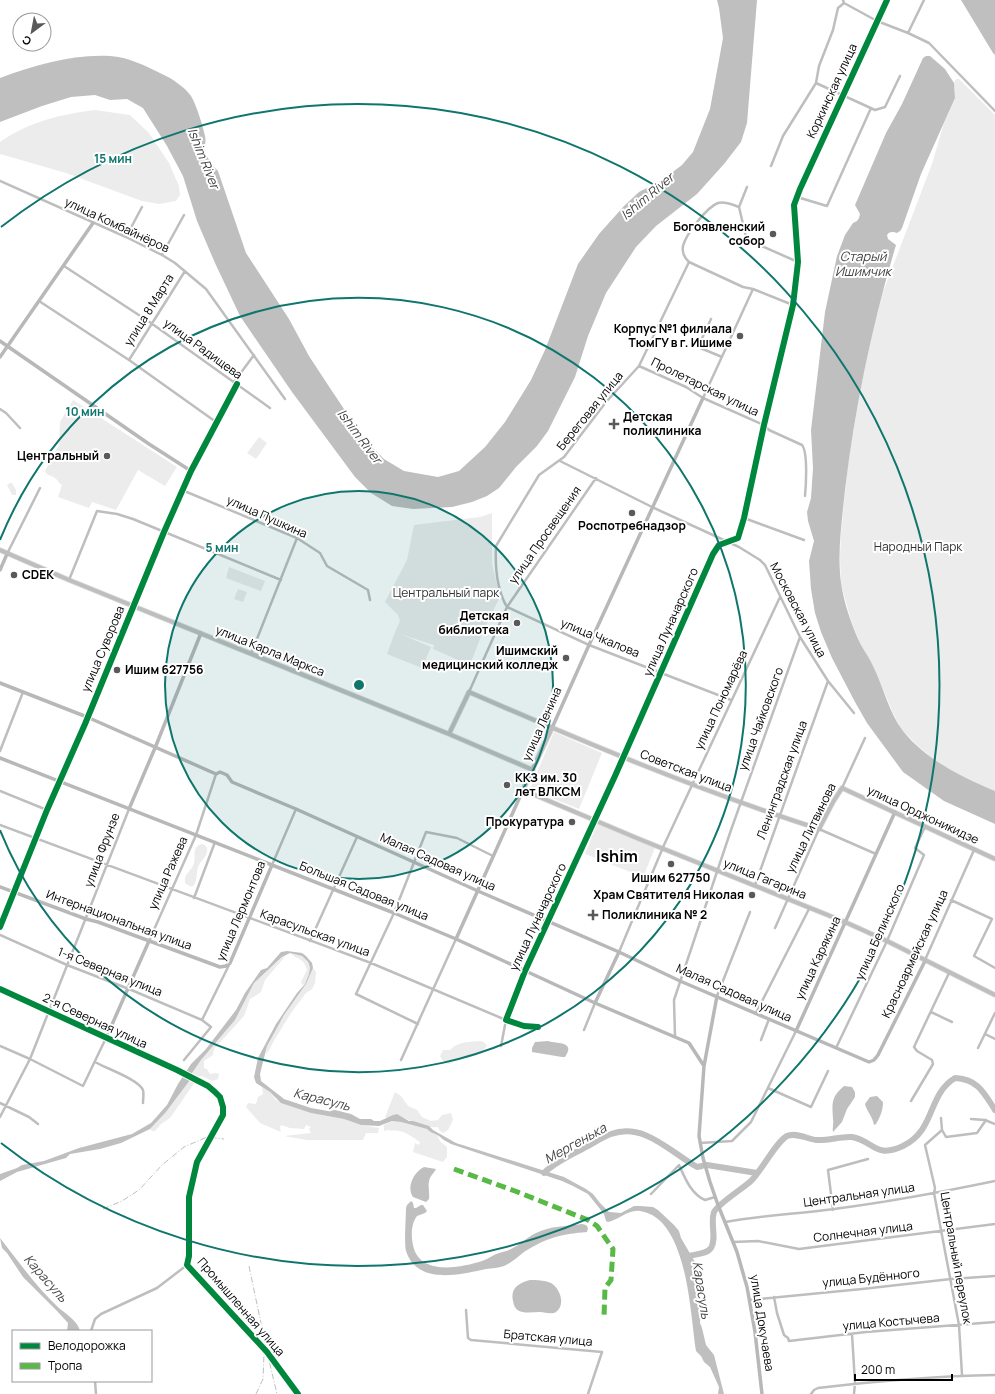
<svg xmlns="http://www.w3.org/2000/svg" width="995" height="1394" font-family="Manrope,sans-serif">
<rect width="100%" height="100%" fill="#fff"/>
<!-- green -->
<path fill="#ececec" d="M956,79H959L995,115V791L968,780L941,765L919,747L902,730L893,713L873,666L861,645L852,624L841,584L840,558L841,533L848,464L859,397L872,334L883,292L932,164L944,123L955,98L954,83Z
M95,110L130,115L149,133L169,163L179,186L180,195L176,201L159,204L142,201L66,173L0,154V142C28,122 62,114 95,110Z
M73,400L177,467L165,486L138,470L116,510L92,502L89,508L58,497L62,485C58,483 59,481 55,478C51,475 47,476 45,471L59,445L60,422Z
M259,437L267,443L256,459L247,453Z
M10,483H12L16,490V495H12L7,485Z
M492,513V564L500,597L483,631L470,665L433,649L434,645L400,634L431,647L422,668L387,654L395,632L400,621L398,615L385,602L407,560L414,525L480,517Z
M229,567L265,581L261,591L226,578Z
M238,589L247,592L243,602L234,599Z
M554,732L602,753L579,809L530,789Z
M597,824L655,848L643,877L585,854Z
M202,844C205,845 208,847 207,851C207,857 200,861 198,867C196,872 198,895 185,883C184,874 189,873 193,866C197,859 190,847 202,844Z
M290,953L302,956L310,966L309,974L305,984L302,985L301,982L307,970C304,958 298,960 290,953Z
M285,955L283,959L265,980L261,992L250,999L244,1016L214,1049L213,1055L204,1061V1068L207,1069L210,1074L216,1073L219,1074L218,1079L212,1081L202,1076L198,1077L192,1073L201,1060L235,1020L254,983Z
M313,968L316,972L315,983L312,989L306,993L291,1013L275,1039L268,1052L266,1054L267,1046L276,1028L284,1015L306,984Z
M481,1041L485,1043L487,1046C481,1053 476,1056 467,1058C460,1054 455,1060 450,1064L444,1063L440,1056L443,1050H450C458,1041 471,1042 481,1041Z
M190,1080L195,1082L170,1118L161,1124L155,1131H152L150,1129L166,1112Z
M262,1087L270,1092L276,1100L311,1113L344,1119L361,1125L379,1128L378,1133H366L363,1140H307L284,1136L311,1133L309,1129L311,1127L306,1125L304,1129L290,1128L281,1125L280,1128L281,1132L260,1123L246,1107L248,1103L256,1104L258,1097L263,1094Z
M395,1092L401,1096L408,1106L417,1110L422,1117L431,1121L438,1120L442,1115L451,1113L453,1120L448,1130L443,1133L439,1130L438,1127C427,1129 407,1120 397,1114L393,1115L388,1118L385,1117Z
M392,1121L401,1122L427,1129L429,1131L439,1135L438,1137L440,1141L447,1147V1157L443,1162L413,1152L415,1143L419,1145L420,1142C414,1138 406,1132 399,1131C395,1130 392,1131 388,1130L384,1131V1125Z"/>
<!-- water -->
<path fill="#bfbfbf" d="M717,0H757L747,123L741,142L724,164L697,194L656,226L636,247L606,293L588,336L575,377L548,431L537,446L516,467L499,488L487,496L472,502L452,507L413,509L392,506L371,493L355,477L292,392L240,316L215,263L197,221L183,176L167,146L143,108L127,99L110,100L95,95L71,97L42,106L0,122V78C35,65 72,54 110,56C128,57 146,66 162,74C171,78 185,87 191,96C196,104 203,126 205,136C206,140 205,144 205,148C205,157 213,165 218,171L246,253L289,319L309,356L328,385L364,439L384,459L404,471L438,477L459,471L485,447L505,422L531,380L545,350L578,264L599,234L624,206L639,192L662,180L682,165L693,152L710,109L723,38L719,8Z
M961,0H995V55L993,53Z
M926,56H930L945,69L954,83L955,98L921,174L902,228L900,231L897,233C893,232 890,231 887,235L888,239L896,245C872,325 855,407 845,490C842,521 837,552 841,583C844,603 852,627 861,645C865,652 870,659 873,666C883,686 889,713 903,731C926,760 962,777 995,791V824L944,801L903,772L867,723L855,702L832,658L821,632L815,613L811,589L809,561L814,541L808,521L807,512L811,498L813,468L811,430L825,312L837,256L845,235L853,223L857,221L859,218L860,214L855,205L886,133L902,104L923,58Z
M287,951L302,953L306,956L312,963L313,968L306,984L284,1015L267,1046L260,1074L261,1081L284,1099L311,1108L328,1111L335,1110L351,1114L360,1119H371L374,1121H380L393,1115L397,1114L409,1121H413L429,1126L433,1130L456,1143L564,1177L586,1189L593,1194L600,1203L609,1212L621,1213L634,1206H640L653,1207L658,1210L674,1225L679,1231L681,1238L695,1262V1274L701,1303L700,1323L702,1328L706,1345L714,1355L724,1394H718L719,1387L710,1367L704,1362L701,1356L696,1351C690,1314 688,1218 640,1211C629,1209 618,1220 608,1222L606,1221L604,1214L588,1194L573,1186L562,1181L451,1144C446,1141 443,1140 439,1136C435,1133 430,1133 427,1129L401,1122L392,1121L379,1126L361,1125L344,1119L311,1113L281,1103L270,1092L256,1083L254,1077L258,1058L276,1024L297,993L305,984L309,974L310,967L308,962L302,956L290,953L282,957L254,983L235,1020L201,1060L192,1073L190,1080L166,1112L150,1129L121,1143L100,1149L70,1154L66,1158L17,1172L0,1181V1174L17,1168L22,1165L44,1161L79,1148L132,1134L151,1123L167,1105L178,1084L191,1064L206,1049L236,1010L245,993L261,970L267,968L281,952Z
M548,1041C557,1044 576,1041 565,1057H562L532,1052V1048L535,1042Z
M844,1086L852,1087L855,1092V1097L847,1109L842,1122L833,1132C832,1128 834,1123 833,1119C832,1103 831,1097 844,1086Z
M877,1096L883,1102C883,1111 880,1117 876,1124L874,1125C873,1117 867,1112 865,1104L870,1097Z
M424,1167L436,1169C434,1173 431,1175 430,1178C427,1185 430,1192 429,1199L426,1202L413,1197C406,1187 414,1172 424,1167Z
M411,1201L413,1203L414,1208H416L421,1205H423L427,1211L425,1213L417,1216C411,1224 411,1236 413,1245C419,1276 460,1268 482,1261C488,1259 493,1255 499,1253C503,1252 507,1251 511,1249C520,1245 527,1237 536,1233C550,1226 567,1226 582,1224L586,1225L588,1228L587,1232C561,1234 546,1238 524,1252C518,1257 511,1263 504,1266C498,1268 492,1268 486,1269C459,1275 417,1285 406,1251C404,1244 406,1217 406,1208L407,1205Z
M0,1238C19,1262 37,1288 60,1309C68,1315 78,1322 80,1331H67L68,1323L57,1311L23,1277L7,1253L2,1248Z
M530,1280C537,1280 544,1280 551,1283C560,1288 566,1305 556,1312C551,1315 545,1312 540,1312C529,1312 515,1316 513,1301C510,1288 519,1283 530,1280Z"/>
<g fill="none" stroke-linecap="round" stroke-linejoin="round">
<!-- river -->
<path stroke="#bfbfbf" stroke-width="6" d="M707,1165L757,1173
M544,1173C555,1162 571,1155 584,1148C593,1144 602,1137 611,1134C644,1122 670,1152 697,1167L702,1166
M685,1257C693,1254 706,1255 711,1248C717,1238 710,1223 714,1212C718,1204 742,1189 751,1181C762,1170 776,1142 787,1136C795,1132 808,1139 816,1140C829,1141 840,1136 852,1137C874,1141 875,1159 903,1146C936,1130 927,1095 955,1078C978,1079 984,1093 995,1110"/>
<defs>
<path id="primary" d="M0,550L69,580L449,734L533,770
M552,728L523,790L639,839L845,922L887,941L995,995
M449,734L469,692C584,742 700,791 819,829L833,802L842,788L995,859"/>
</defs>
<!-- primary casing -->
<use href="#primary" stroke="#dbdbdb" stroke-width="5.5"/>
<!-- street -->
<path stroke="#bebebe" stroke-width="2.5" d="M844,3L877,21L908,33L929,43L995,111
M908,33L924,0
M816,83L875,110L885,107L900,76
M771,166L783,136L816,83L819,66L833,30L838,8L844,3L843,0
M0,181L126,237L162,255L175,263L206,289L285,399
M797,197L827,206L871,108
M739,207L746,237L757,244L798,262
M126,237L142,207
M162,255L184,215
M689,262L639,366L606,402L564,457L539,475L496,546C495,566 497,590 507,607L589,645L731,700
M64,266L151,323L270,408
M39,301L129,360L216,422
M711,319L698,347L722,357
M129,360L185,271
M639,366L686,387L703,398L764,425L769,430L802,445C808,452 806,485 805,496
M234,382L254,355
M703,398L753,289
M0,409L6,413L20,428
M560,461L652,507L739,547L760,560L765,565L800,637L828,681L854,713
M191,471L237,384
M182,490L297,538L320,553L327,566L368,590L370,600
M744,518L804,540
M7,554L40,488
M69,580L97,511L117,514L133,519L281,580
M251,654L297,538
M469,692L507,607L596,478
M0,751L23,692
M842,788L865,738
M0,791L47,810
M0,825L371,963L506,1020L501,1046
M272,865L296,809
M755,885L828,681
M194,898L215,842
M951,900L992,919L974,956L995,968
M0,927L59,782
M775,928L819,829L876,854
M0,935L67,965L129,989L202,1020L211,1027L184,1060
M149,941L196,835L216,774
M310,941L357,837
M619,952L664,845L780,597
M925,960L974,850
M717,996L750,912
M931,1012L952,1022
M756,1013L810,907
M202,1020L230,963
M418,1024L356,994L394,913L426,832L457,838L493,856
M538,1027L524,1026L506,1020L525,971L548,921L615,776L713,554L719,545L738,538L744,518L764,425L793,305L753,289L743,287L689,262C684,257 682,253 683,246C686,234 707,207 718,203C725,201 733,205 739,207L747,187
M584,1030L595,1003
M985,1034L995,1039
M675,1036L674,1000L731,830L800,637
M761,1040L769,1019
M0,1046L30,1059L83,1086L106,1038
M836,1048L887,941L924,855L915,848L925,827
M978,1048L995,1013
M401,1060L456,939
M95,1062C105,1068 138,1079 143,1090C144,1094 143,1099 143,1103
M768,1088L811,1107L828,1071
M911,1101L933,1064L932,1060L917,1051L914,1047L949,973
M0,1103L29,1117L38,1124
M0,1117L30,1059L129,809
M941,1118L942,1130L925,1145L935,1188L934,1193L959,1325L962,1375
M971,1119L985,1120L995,1124
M942,1130L946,1137L977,1133L986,1120
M700,1143L732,1141L751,1122L796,1031
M651,1194L679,1165C685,1178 691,1194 705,1200L715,1197
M833,1210L828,1170L868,1159
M725,1222C761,1215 798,1214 834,1209C888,1202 942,1192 995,1181
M733,1242L758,1241L799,1249L995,1224
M774,1297L777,1313L784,1335L788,1338L789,1341L866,1332L995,1322
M750,1300L862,1289L951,1279L995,1276
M466,1310L468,1338L471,1340L602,1352L588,1394
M91,1331L95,1319L101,1314L157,1288L187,1265
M852,1334L855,1383L854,1394
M95,1381L96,1394
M811,1394L814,1390L818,1388C877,1381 936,1376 995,1375"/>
<!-- secondary -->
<path stroke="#b8b8b8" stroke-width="3.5" d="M793,305L798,262L794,205L800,189L887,0
M0,341L149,444L191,471C144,574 104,679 59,782
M0,357L93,223
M0,570L7,554
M0,683L87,717L216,774L220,772L227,775L232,782L296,809L478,891L619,952L680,981L869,1062L874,1060L878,1055L925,961
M552,728L589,645L703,398
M0,758L272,865L394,913L456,939L595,1003L689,1043L704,1066
M129,809L155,748L201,633
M0,887L86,919L98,922L220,967L226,966L230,963L272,865
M456,939L523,790
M0,989L177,1070L208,1086L215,1092L220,1097L223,1107V1115L197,1162L189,1197V1256L187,1265L267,1352L298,1394
M717,996L704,1066L699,1136L703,1158L710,1182L718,1205L737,1252L747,1287L755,1332L762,1394
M595,1003L619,952
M796,1031L895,812
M106,1038L149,941"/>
<!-- primary -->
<use href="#primary" stroke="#bebebe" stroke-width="4"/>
<!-- rail -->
<path stroke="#bebebe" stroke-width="1" stroke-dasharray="6 2 1 2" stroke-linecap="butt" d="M103,1209L122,1201L139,1190L162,1165L184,1147L207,1137L224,1139
M249,1266L267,1352L277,1394
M256,1394L263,1379L264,1354"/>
<!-- quiet -->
<path stroke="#58b947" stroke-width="5" stroke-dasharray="10 5" stroke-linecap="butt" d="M454,1169L515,1191L588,1220L597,1226L613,1249L611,1280L605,1288L604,1317"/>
<defs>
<path id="cycleway" d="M0,927L47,810L85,724L164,532L191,471L237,384
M0,989L177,1070L208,1086L215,1092L220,1097L223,1107V1115L197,1162L189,1197V1256L187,1265L267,1352L298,1394
M538,1027L524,1026L506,1020L525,971L548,921L615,776L713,554L719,545L738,538L744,518L764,425L793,305L798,262L794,205L800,189L887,0"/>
</defs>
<!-- cycleway casing -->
<use href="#cycleway" stroke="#fff" stroke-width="8"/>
<!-- cycleway -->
<use href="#cycleway" stroke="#00873e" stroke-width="6"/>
</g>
<!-- distance rings -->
<circle cx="359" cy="685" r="194" fill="#0f766e" fill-opacity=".12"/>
<g fill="none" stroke="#0f766e" stroke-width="2">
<circle cx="359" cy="685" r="194"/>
<path d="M0 540A387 387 0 1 1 0 830"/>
<path d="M1 227A581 581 0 1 1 1 1143"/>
</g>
<!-- markers -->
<g fill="#595959" stroke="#fff" stroke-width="1.5">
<circle cx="773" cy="234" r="4"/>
<circle cx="740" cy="336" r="4"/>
<path d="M612 418h4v4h4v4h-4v4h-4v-4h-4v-4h4z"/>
<circle cx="107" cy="456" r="4"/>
<circle cx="632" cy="513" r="4"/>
<circle cx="14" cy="575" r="4"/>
<circle cx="517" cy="623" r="4"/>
<circle cx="566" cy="658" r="4"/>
<circle cx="117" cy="670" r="4"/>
<circle cx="507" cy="785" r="4"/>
<circle cx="572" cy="822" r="4"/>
<circle cx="671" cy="864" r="4"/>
<circle cx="752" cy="895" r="4"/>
<path d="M591 909h4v4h4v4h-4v4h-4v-4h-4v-4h4z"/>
</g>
<g text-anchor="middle" stroke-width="4" stroke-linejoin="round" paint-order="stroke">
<!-- street labels -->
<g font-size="12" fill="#000" stroke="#fff">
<text transform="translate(832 91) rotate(-65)" y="4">Коркинская улица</text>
<text transform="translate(117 225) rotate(25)" y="4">улица Комбайнёров</text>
<text transform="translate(149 310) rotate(-58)" y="4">улица 8 Марта</text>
<text transform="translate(203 349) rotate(36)" y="4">улица Радищева</text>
<text transform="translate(705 387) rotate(26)" y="4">Пролетарская улица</text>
<text transform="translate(590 411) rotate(-51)" y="4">Береговая улица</text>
<text transform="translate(267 517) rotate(24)" y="4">улица Пушкина</text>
<text transform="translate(545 535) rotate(-55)" y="4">улица Просвещения</text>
<text transform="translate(798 610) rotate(62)" y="4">Московская улица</text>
<text transform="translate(671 622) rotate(-66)" y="4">улица Луначарского</text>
<text transform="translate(600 638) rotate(22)" y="4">улица Чкалова</text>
<text transform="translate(103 649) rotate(-67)" y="4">улица Суворова</text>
<text transform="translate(270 651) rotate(22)" y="4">улица Карла Маркса</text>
<text transform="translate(721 700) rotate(-65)" y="4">улица Пономарёва</text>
<text transform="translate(761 719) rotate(-70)" y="4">улица Чайковского</text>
<text transform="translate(542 724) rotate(-66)" y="4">улица Ленина</text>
<text transform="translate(686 771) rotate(21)" y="4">Советская улица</text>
<text transform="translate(782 780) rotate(-70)" y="4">Ленинградская улица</text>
<text transform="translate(923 815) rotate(25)" y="4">улица Орджоникидзе</text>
<text transform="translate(811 828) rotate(-64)" y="4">улица Литвинова</text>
<text transform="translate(102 850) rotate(-69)" y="4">улица Фрунзе</text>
<text transform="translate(438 862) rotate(24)" y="4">Малая Садовая улица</text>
<text transform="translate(168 873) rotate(-66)" y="4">улица Ражева</text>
<text transform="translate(765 879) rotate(22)" y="4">улица Гагарина</text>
<text transform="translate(364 891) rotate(22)" y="4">Большая Садовая улица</text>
<text transform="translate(241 911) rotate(-67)" y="4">улица Лермонтова</text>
<text transform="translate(538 917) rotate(-65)" y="4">улица Луначарского</text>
<text transform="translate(119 920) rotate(20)" y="4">Интернациональная улица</text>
<text transform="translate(880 932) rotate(-66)" y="4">улица Белинского</text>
<text transform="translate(315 933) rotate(20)" y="4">Карасульская улица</text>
<text transform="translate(915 954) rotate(-65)" y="4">Красноармейская улица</text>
<text transform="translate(818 958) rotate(-65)" y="4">улица Карякина</text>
<text transform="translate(110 972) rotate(22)" y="4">1-я Северная улица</text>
<text transform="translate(734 993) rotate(24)" y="4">Малая Садовая улица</text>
<text transform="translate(95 1021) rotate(25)" y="4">2-я Северная улица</text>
<text transform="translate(859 1195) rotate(-8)" y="4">Центральная улица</text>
<text transform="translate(863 1232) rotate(-7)" y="4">Солнечная улица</text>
<text transform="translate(956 1258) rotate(80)" y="4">Центральный переулок</text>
<text transform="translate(871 1278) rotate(-6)" y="4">улица Будённого</text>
<text transform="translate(241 1307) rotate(49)" y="4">Промышленная улица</text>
<text transform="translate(891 1322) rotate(-5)" y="4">улица Костычева</text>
<text transform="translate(762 1323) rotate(81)" y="4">улица Докучаева</text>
<text transform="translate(548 1338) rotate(5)" y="4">Братская улица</text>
</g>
<!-- poi labels -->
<g font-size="12" font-weight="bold" fill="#000" stroke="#fff" text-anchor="end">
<text x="765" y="231">Богоявленский<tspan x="765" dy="14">собор</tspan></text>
<text x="732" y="333">Корпус №1 филиала<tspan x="732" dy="14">ТюмГУ в г. Ишиме</tspan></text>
<text x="623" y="421" text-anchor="start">Детская<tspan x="623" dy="14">поликлиника</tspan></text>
<text x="99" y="460">Центральный</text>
<text x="632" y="530" text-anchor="middle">Роспотребнадзор</text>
<text x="22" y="579" text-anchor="start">CDEK</text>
<text x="509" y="620">Детская<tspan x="509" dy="14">библиотека</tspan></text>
<text x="558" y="655">Ишимский<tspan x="558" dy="14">медицинский колледж</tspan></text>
<text x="125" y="674" text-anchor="start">Ишим 627756</text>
<text x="515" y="782" text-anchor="start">ККЗ им. 30<tspan x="515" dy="14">лет ВЛКСМ</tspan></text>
<text x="564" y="826">Прокуратура</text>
<text x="671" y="882" text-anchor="middle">Ишим 627750</text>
<text x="744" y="899">Храм Святителя Николая</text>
<text x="602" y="919" text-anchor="start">Поликлиника № 2</text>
</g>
<!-- park labels -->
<g font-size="12" fill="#333" stroke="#fff">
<text x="918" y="551">Народный Парк</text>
<text x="446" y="597">Центральный парк</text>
</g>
<!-- water labels -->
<g font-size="13" font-style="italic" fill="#444" stroke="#fff">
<text transform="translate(204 158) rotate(68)" y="5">Ishim River</text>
<text transform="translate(647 196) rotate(-40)" y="5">Ishim River</text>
<text x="863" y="261">Старый<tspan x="863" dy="15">Ишимчик</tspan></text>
<text transform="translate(360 436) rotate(53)" y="5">Ishim River</text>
<text transform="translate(322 1099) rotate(14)" y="5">Карасуль</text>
<text transform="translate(575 1143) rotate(-29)" y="5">Мергенька</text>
<text transform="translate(46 1278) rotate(49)" y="5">Карасуль</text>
<text transform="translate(702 1290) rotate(81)" y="5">Карасуль</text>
</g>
<!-- district labels -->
<g font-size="16" font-weight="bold" fill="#000" stroke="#fff">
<text x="617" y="862">Ishim</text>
</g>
</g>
<circle cx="359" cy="685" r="6" fill="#0f766e" stroke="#fff" stroke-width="2"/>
<g font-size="12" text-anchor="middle" font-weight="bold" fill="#0f766e" stroke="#fff" stroke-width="4" stroke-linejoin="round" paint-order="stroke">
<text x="113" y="163">15 мин</text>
<text x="85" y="416">10 мин</text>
<text x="222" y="552">5 мин</text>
</g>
<!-- legend -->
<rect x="12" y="1330" width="140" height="52" fill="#ffffff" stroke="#999999"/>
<rect x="20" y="1343" width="20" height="6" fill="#00873e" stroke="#999999"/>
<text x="48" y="1350" font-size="12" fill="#000000">Велодорожка</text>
<rect x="20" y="1363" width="20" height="6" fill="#58b947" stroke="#999999"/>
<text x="48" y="1370" font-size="12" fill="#000000">Тропа</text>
<!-- north arrow -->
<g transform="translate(32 32) rotate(212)"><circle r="19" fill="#ffffff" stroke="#999999"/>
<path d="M0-3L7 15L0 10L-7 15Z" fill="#595959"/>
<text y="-6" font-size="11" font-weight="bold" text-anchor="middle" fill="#000000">С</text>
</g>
<!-- scale -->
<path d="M855 1374v6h97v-6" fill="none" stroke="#000000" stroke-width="2"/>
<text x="861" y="1374" font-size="12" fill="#000000" stroke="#ffffff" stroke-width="3" paint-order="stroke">200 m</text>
</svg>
